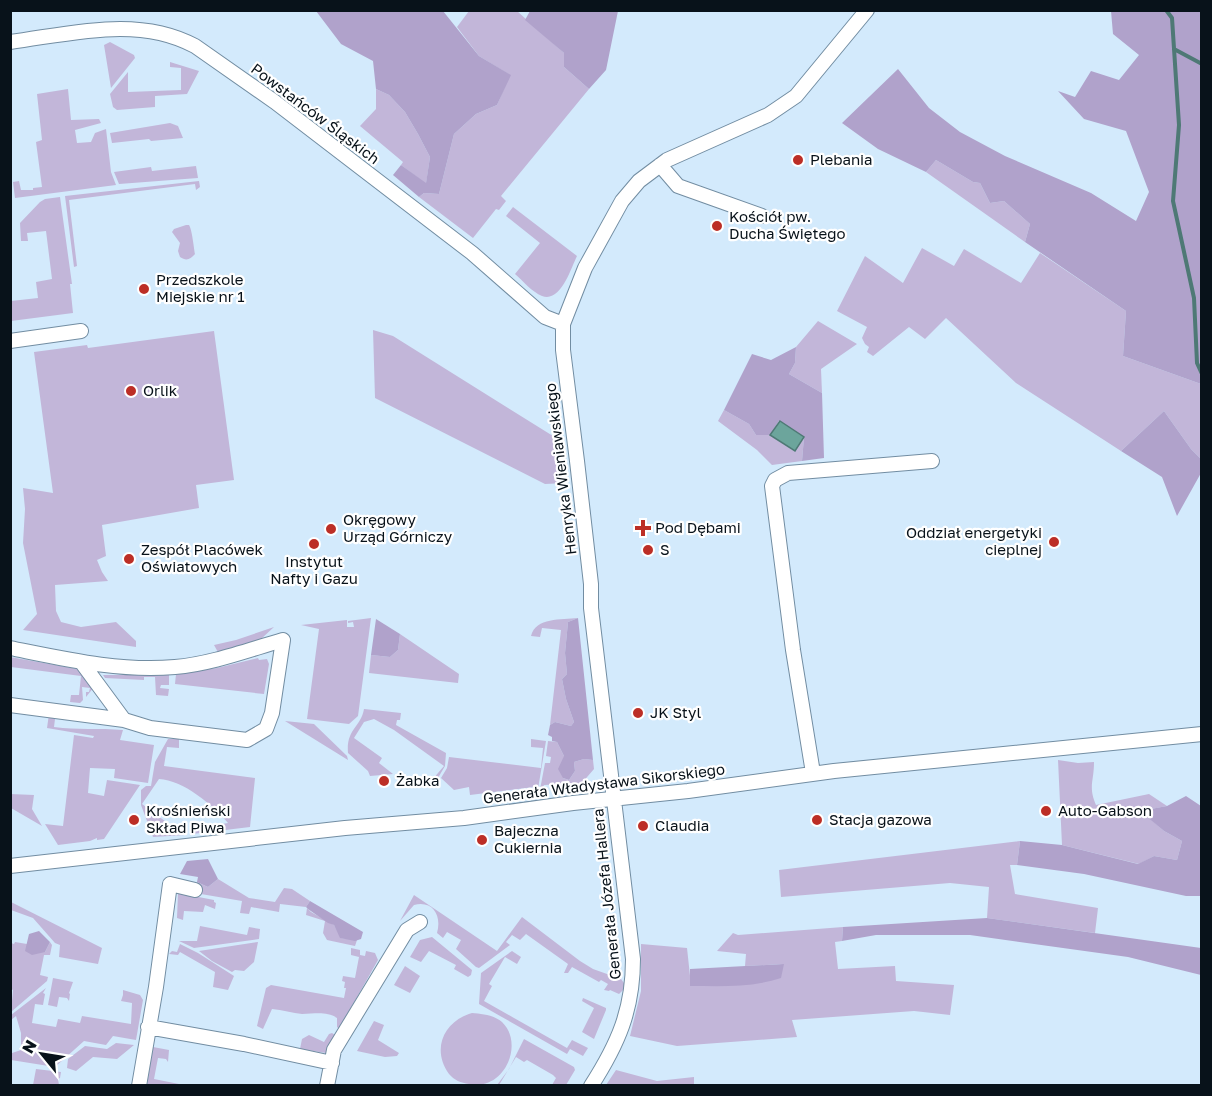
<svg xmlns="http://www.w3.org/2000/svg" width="1212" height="1096" font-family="'Golos Text',sans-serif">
<rect width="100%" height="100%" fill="#d3eafc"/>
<!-- green -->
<path fill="#c2b6d9" d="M469,11H517L564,53V67L589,89L501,196L506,201L499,210L496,209L473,238L419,197L424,193L439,194L454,134L476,114L497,105L510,75L479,56L457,27Z
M110,42L134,55L135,58L111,88L104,45Z
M170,62L199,71L187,94L155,96V107L117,110L113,107L110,94L128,72V92L181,90V68L170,67Z
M68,89L71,120L99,119L101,123L75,130L77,143L91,142L95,133L106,129L111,172L116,185L15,198L13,182L19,181L21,190H33V188L42,187L36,142L42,140L37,94Z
M376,89L389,95L405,112L418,134L430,157L426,184L401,165L403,162L360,126L376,109Z
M170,123L178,126L183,138L151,141L149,139L112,143L110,133Z
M936,160L973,182L980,183L990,203L1004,201L1030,224L1025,242L926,172Z
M196,166L198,178L119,184L114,172L151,167L152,171Z
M199,181L200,187L196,190L195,184L69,200L77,266L74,267L65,196Z
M60,197L72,284H70L73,313L11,321V301L38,298L36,282L52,279L46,231L27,233L28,241H21L20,223L40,202L45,199Z
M513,207L577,256C571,268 561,303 542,296C532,292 523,281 515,274L540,243L506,216Z
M186,225H189C192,229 194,249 195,254C190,260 186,261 180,257L178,251L180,243L172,232L174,229Z
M922,248L954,266L964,249L1021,283L1040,253L1126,311L1123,356L1201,384V459L1191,449L1164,411L1121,451L1016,383L946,318L925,339L909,327L873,356L867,352L869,347L865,344L862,338L867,327L837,311L865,256L903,283Z
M818,321L857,344L821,369L822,393L789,374L795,363L796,347Z
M373,330L393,336L561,441L566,483L545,484L375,398Z
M214,331L234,480L196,485L199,508L102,525L106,556L97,560L102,572L108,581L55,585L56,611L61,622L81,627L116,622L136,641V647L23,630L37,614L23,543L25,509L23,488L53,493L34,352L87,345L88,348Z
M724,410L749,424L756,435H770L794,451L804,437L802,461L772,465L757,450L718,421Z
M371,618L358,716L349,724L307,719L319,629L301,625L347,620V627H354L353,622L348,623V621Z
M578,618L568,622L565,653L567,674L562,679L566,699L574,722L571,726L555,722L550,725L561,630L542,628L540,637L531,636C536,617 561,620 578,618Z
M274,627L261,639L219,654L214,645L236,640Z
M400,634L459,674L458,683L369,673L371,655L390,657L398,650Z
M10,657L78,669L94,687L86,697V692H89L90,688L82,687L83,700L80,703L70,702L71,695H79L81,676L11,667Z
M258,658L259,660L267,659L269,664L264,694L175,684L176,674L217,668Z
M103,675H169V685H161L160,688L169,689L168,696L156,695L155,677H144V680L105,678Z
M364,709L401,713L400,720H397L396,725L446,753L445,766L435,783L432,780L444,766L394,730L374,719L364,722L354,738L382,758L379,763L393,774L370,776L368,771L348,753C346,729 361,727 364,709Z
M49,714L55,719L54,727C77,730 99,728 123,730L120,740L154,745L148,783L114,778L115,769L90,768L88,793L104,796L107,780L140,785L104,839L97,840V838L90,841L58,845L45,824L63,826L74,735L93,738L94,736L47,728Z
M285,721L314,724L347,756L348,760Z
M168,739H179V748L167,747L164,766L255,778L250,827L192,834V829L228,823C213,805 183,780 159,779L142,804L177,830L184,829L185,835L153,837L141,805V790L146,786H151L155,762Z
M531,739L546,741L537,795L534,787L470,795L469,787L454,790L441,778L447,768L449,757L541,768L543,748L531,747Z
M548,741L557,742L564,756L563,778L569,780L575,771L574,762L584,759L593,760L594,769L575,791L569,792L567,784L544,785L539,795L545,763H550L551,757L546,756Z
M1058,760L1078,763L1094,762C1094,782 1088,786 1096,805L1149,794L1167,806L1141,811L1164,831L1182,841L1177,860L1154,856L1139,864L1062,845Z
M10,794L34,795L32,809L42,826L11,808Z
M1020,841L1017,865H1010L1015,894L1098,908L1095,933L987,918L989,887L950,883L781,897L779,870Z
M218,879L249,898L275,902L284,888L292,889L310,901L306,907L280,904L279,912L251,907L249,914L240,913L242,901L195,893L197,882L208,887Z
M178,893L214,900V902L216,903L215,909L205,905L203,912L184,911L183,920L177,918Z
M414,895L497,951L522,917L580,961L593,969L621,979L624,983V989L619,994L610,990L609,991L604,990L608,984L601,980L599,982L572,967L568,973H564L568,964L526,934L520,940L512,935L506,942L510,945L479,968L476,967L456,949L461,940L447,932L443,938L437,933C442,916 433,900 414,905L400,921Z
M11,902L102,948L98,964L59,957L60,945L55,943L33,918L11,910Z
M307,908L311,912L334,925L341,938L357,940L355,946L327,940L323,933L325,921L306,915Z
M200,926L247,935L249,927L260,929L259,939L194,948L179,941H197Z
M843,927L842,941L835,942L838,969L895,966L896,981L954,985L950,1015L914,1011L792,1020L797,1037L677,1046L630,1036L641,991V944L687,948L691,985L784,964L745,966L746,954L717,951L733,933L738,935Z
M432,937L472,970L471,975L468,977L454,969L456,965L429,951L421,962L410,957L420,940Z
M15,942L27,944L45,952L50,942L52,945L50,955H44L40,975L48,977L47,981L11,1012L13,990L11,989V943L14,944Z
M258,942L254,962L244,971L235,970L232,972L212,961L199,951Z
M180,944L198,953L234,976L228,990L213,987L215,972L180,952L178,955L169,954L172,951L177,952Z
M351,948L360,950V955L365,956L366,951L375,953L378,960L339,1029L337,1027V1018C326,1011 315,1014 302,1014C293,1013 282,1010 272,1009L263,1029L257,1026L266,988L271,985L344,998L346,988H344L345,982L342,981L343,976L355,978L359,957L351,955Z
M512,951L521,957L517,964L505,957L489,984L492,986L484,1001L567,1048L572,1040L588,1048L583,1056L570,1049L567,1054L479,1004L481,973Z
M405,966L420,976L410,993L394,985Z
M53,978L73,982L69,993L70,994L69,1001L67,998L59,997L57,1007L48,1005Z
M46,988L43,993L45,994L43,1005L35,1004L32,1023L56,1027L58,1019L80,1023L82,1016L131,1024L132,1003L121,1001L123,995V990L140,995L143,1000L136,1040L113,1036L106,1045L84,1041L55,1067L11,1060L12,1053L21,1050V1033L16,1016L11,1020V1015Z
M583,998L606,1008V1010L594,1039L582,1032L594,1008L582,1001Z
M472,1013C482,1014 494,1015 502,1022C525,1044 504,1092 469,1084C461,1083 454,1080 449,1074C431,1049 444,1021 472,1013Z
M374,1021L384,1025L378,1040L399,1053L397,1056L385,1057L357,1051Z
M332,1033L335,1035L326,1053L300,1049L302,1039L309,1035L324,1042L329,1034Z
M524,1039L574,1067L575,1070L566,1085H552L556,1078L553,1075L527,1060L524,1062L516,1057L499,1085H497L509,1069Z
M116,1043L134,1045L117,1059L93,1057L76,1071L67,1068L68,1059L85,1046L107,1049Z
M153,1047L169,1050L168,1062L166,1059L158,1058L154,1079L184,1085H147Z
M36,1069L61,1072L60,1078L58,1079L59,1085H33Z
M616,1070L657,1081L694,1077V1085H606Z"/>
<!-- forest -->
<path fill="#b0a2cb" d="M316,11H443L479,56L511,75L497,105L476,114L454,134L439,194L424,193L419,197L393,175L401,165L426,183L430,157L418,134L405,112L389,95L376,89L373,61L341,44Z
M530,11H618L606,70L589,89L564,67V53L525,20Z
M1111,11H1201V384L1123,356L1126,311L1025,242L1030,224L1004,201L990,203L980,183L973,182L936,160L926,172L878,149L842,123L898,69L929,108L960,132L1005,156L1091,193L1136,221L1149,192L1126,131L1084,119L1058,91L1075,97L1091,71L1119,80L1139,55L1113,34Z
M796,347L795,363L789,374L822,393L824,458L802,461L804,437L779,421L770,435H756L749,424L724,410L752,354L771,360Z
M1164,411L1191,449L1201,459V473L1177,516L1162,477L1121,451Z
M578,618L593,760L584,759L574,762L575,771L569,780L563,778L558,769L564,756L557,742L552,741V737L548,735L550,725L555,722L571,726L574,722L566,699L562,679L567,674L565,653L568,622Z
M376,619L400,634L398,650L390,657L371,655Z
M1186,796L1201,806V896H1186L1084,874L1017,865L1020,841L1062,845L1138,864L1154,856L1177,860L1182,841L1164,831L1140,811L1167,806Z
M208,859L218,879L208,887L197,882L198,877L180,874L187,861Z
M310,901L363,932L361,939L355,941L340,938L334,925L328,923L308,909L306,907Z
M987,918L1201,948V975L1128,957L970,935H876L842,941L843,927Z
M39,931L50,942L45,952L32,955L25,951L29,934Z
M784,964L781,978C751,988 721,986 690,986V969Z"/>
<!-- water -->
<path fill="#6ca59c" stroke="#4e7975" stroke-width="1.5" d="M780,421L804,437L795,451L770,435Z"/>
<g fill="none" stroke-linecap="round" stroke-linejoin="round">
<!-- stream -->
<path stroke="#4e7975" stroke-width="4" d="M1166,10L1172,18L1179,125L1173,201L1194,298L1197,363L1202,374
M1174,49L1202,64"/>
<defs>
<path id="minor" d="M10,42C71,34 138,15 195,46L275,102L472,253L545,317L563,324
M660,165L678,186L762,216
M10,341L81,331
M10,648C65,659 120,672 175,667C211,664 248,650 283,640L272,713L266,729L247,740L150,728L124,720L10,705
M82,663L124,720
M813,773L793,650L772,486L775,480L788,473L932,461
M10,866L345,828L464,818L573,803L688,791L834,771L1202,734
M148,1027L244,1044L332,1063
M139,1086L156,987L170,884L195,890
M327,1086L334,1050L407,930L420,922
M591,1086C618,1044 633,1010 633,959L591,608V584L577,461L563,350V324L585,268L622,201L639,181L667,160L768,115L796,96L867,10"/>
</defs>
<!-- minor casing -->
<use href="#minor" stroke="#728da2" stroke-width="16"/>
<!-- minor -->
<use href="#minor" stroke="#fff" stroke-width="14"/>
</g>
<!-- markers -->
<g fill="#bc2e26" stroke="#fff" stroke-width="2">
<circle cx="798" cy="160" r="6"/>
<circle cx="717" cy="226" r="6"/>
<circle cx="144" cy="289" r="6"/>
<circle cx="131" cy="391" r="6"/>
<path d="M640 519h6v6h6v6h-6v6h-6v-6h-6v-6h6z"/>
<circle cx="331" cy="529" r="6"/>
<circle cx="1054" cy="542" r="6"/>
<circle cx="314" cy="544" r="6"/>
<circle cx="648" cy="550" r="6"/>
<circle cx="129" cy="559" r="6"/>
<circle cx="638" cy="713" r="6"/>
<circle cx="384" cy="781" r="6"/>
<circle cx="1046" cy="811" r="6"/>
<circle cx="134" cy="820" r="6"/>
<circle cx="817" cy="820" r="6"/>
<circle cx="643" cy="826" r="6"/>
<circle cx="482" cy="840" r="6"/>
</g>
<g text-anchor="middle" stroke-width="4.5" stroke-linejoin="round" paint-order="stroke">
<!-- street labels -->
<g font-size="15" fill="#08121a" stroke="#fff">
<text transform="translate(315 114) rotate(37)" y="5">Powstańców Śląskich</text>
<text transform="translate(561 469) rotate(-97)" y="5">Henryka Wieniawskiego</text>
<text transform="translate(604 784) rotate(-7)" y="5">Generała Władysława Sikorskiego</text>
<text transform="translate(607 894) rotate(-96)" y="5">Generała Józefa Hallera</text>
</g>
<!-- poi labels -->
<g font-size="15" fill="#08121a" stroke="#fff" text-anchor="start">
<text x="810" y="165">Plebania</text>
<text x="729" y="222">Kościół pw.<tspan x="729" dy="17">Ducha Świętego</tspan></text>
<text x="156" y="285">Przedszkole<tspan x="156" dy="17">Miejskie nr 1</tspan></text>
<text x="143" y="396">Orlik</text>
<text x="343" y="525">Okręgowy<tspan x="343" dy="17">Urząd Górniczy</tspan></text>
<text x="655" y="533">Pod Dębami</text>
<text x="1042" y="538" text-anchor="end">Oddział energetyki<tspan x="1042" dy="17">cieplnej</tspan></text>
<text x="141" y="555">Zespół Placówek<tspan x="141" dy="17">Oświatowych</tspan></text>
<text x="660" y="555">S</text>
<text x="314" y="567" text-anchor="middle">Instytut<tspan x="314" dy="17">Nafty i Gazu</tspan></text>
<text x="650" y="718">JK Styl</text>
<text x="396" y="786">Żabka</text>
<text x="146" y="816">Krośnieński<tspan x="146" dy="17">Skład Piwa</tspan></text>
<text x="1058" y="816">Auto-Gabson</text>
<text x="829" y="825">Stacja gazowa</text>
<text x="655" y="831">Claudia</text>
<text x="494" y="836">Bajeczna<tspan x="494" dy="17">Cukiernia</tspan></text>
</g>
</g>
<!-- border -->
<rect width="1212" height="1096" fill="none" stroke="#08121a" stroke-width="24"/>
<!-- north arrow -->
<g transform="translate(42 1054) rotate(300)" stroke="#ffffff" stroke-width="4.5" paint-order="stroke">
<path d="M0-4.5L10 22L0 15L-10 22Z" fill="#08121a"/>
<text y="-9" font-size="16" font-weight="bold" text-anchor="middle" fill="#08121a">N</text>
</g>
</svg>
